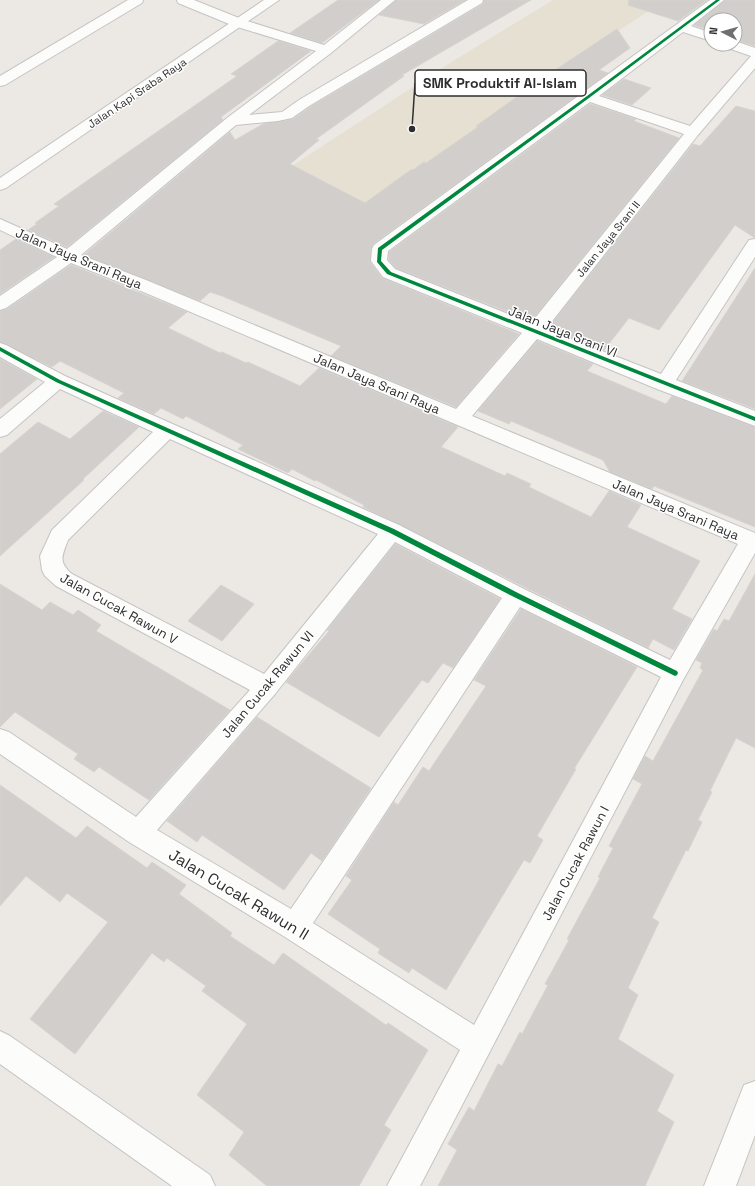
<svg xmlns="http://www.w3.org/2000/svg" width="755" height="1186" font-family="'Space Grotesk',sans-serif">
<rect width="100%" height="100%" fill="#ece8e4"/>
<!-- education -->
<path fill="#e6e0d3" d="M553,0H665L531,89L306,249L287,169L453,61Z"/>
<!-- building -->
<path fill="#d1cecb" stroke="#d7d4d0" d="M338,0H379L322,43L290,33Z
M396,0H465L424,24L379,15Z
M484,0H531L402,75L404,76L316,139L319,140L290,164L365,203L412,169L413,170L424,162L426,163L478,127L476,126L546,76L617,29L630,48L599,70L608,73L373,244L371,248L370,262L382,278L519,334L456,407L331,356L341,346L222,296L210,292L200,301L84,255L230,132L235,140L263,124L293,119L310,107L483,4Z
M629,0H707L678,21L628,5Z
M725,0H755V46L735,40V20H711V31L694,25Z
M278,41L311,51L221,117L223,120L67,247L28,230L37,224L35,223L59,206L54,204L237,76L231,74Z
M624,79L651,88L632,105L602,95Z
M590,104L636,119L634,121L679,138L531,321L396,268L389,260V252Z
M736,106L755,111V238L735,225L659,330L629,318L604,350L548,328L693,144L700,146Z
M16,239L54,257L0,294V250Z
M71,265L187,312L168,328L220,353L222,352L246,363L248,362L300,386L319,368L458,427L441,447L505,476L507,473L531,484L529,487L591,517L609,491L641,505L627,527L700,561L672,609L692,619L674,650L653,639L648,648L373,512L363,507L364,505L316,480L315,481L292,469L288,473L238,449L243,445L186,416L183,419L161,408L154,414L118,398L124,393L60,361L52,367L0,342V311L7,309Z
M755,268V409L682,381Z
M537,341L593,364L587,371L666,404L672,396L755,427V527L654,486L652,489L610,472L603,460L511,421L509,424L478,411Z
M0,359L37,379L0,409Z
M103,411L139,427L83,479L84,480L0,556V454L38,422L70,439Z
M395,544L500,599L453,668L443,663L428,683L422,680L379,737L286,682L329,631L327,630Z
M755,574V748L736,738L710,791L712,792L698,820L702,822L688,851L686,850L652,918L659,922L628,988L638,995L618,1039L674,1075L657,1111L674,1122L645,1186H438L457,1150L448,1144L469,1107L474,1111L498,1064L502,1066L520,1032L522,1034L548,985L545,984L569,940L567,939L600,878L598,877L613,848L609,846L642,784L633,779L645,756L653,761L703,670L700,668L702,663L696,660L714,629L717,631L724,619L729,621Z
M0,584L42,610L50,602L73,615L78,610L101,625L96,631L230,710L149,800L99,767L94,772L74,759L78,754L15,712L0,727Z
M221,585L254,604L222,641L188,621Z
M521,609L637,667L574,769H576L537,836L543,840L530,863L524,860L446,990L412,968L409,973L378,953L380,949L328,914L352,880L346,876L394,802L398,805L423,767L429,771L486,686L474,680Z
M257,717L371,788L322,861L311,853L284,890L202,835L197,842L167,821Z
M0,785L76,838L87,826L147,868L152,862L186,885L179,894L232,933L230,936L274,965L283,953L386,1025L388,1023L428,1050L384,1125L391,1130L359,1186H267L229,1155L244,1132L197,1095L247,1024L202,991L206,986L167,958L164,962L152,953L75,1054L30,1019L108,922L67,893L60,902L26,876L0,906Z"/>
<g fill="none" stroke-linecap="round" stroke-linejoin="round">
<defs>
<path id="minor" d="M128,0H143L142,3L5,85L0,86V76Z
M177,0H194L244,20L324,45L381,0H395L331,53L249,115L282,112L299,100L468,0H483L482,3L309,106L292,118L278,121L236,125L81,255L146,280L456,409L522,333L383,277L371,261L372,249L374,245L710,0H724L691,26L711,33V41L683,32L599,96L690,126L751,56L725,47L723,44H735V41L755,48V68L698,135L546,329L661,374L749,240L755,239V257L676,380L755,411V426L657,389L537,339L472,416L755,533V553L683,680L420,1186H387L460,1050L285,937L129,842L0,754V729L9,732L136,817L250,690L56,586L45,576L42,570L40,556L52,530L153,432L60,389L7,435L0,437V419L45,382L0,357V343L6,345L65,376L399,525L524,589L670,660L738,544L134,288L71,263L6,308L0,310V296L57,257L0,230V219L67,249L227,118L316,51L234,26L178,3ZM590,102L684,134L531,323L395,269L387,260L388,251ZM170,439L378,534L264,674L72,574C58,562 62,556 68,540ZM395,542L502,598L291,909L157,830L275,694ZM520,607L661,677L474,1025L313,923Z
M0,1031L10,1036L210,1175L215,1186H172L0,1064Z"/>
<path id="tertiary" d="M264,0H279L6,188L0,190V178Z
M755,1081V1135L736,1186H704L744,1085Z"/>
</defs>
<!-- minor casing -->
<use href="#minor" stroke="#c5c4c5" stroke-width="2"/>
<!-- tertiary casing -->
<use href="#tertiary" stroke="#c5c4c5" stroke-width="2"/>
<!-- minor -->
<use href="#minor" fill="#fcfcfb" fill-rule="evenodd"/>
<!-- tertiary -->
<use href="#tertiary" fill="#fcfcfb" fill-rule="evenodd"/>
<defs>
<path id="cycleway" d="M716,0H720L589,98L382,250L381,261L391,272L755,417V421L387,274L377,262L378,248L587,96Z
M0,347L60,380L394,529L518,593L677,671L678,673L677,675L675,676L673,675L514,597L390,533L56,382L0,351Z"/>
</defs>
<!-- cycleway casing -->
<use href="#cycleway" stroke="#fff" stroke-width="2"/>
<!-- cycleway -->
<use href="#cycleway" fill="#00873e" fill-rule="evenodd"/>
</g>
<g text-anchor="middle" stroke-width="3" stroke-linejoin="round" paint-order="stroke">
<!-- far-street labels -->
<g font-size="11" fill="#2e2e2e" stroke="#fff">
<text transform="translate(137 93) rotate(-34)" y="4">Jalan Kapi Sraba Raya</text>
<text transform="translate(608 239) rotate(-51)" y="4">Jalan Jaya Srani II</text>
</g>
<!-- street labels -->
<g font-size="13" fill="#2e2e2e" stroke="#fff">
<text transform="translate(79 258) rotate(23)" y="5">Jalan Jaya Srani Raya</text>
<text transform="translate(563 331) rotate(22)" y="5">Jalan Jaya Srani VI</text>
<text transform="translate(377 383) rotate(23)" y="5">Jalan Jaya Srani Raya</text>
<text transform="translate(676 509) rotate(23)" y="5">Jalan Jaya Srani Raya</text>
<text transform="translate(119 608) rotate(29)" y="5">Jalan Cucak Rawun V</text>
<text transform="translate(267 684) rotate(-50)" y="5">Jalan Cucak Rawun VI</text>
<text transform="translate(575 863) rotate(-62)" y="5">Jalan Cucak Rawun I</text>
</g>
<!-- near-street labels -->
<g font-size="16" fill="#2e2e2e" stroke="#fff">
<text transform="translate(239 894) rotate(31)" y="6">Jalan Cucak Rawun II</text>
</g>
</g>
<!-- callouts -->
<path fill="none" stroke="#2e2e2e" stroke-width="1.5" d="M412 129L415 83"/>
<circle fill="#2e2e2e" stroke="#fff" stroke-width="1.5" cx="412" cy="129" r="4"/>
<rect fill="#fff" stroke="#2e2e2e" stroke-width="1.5" x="415" y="70" width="171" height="26" rx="4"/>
<g font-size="14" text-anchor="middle" font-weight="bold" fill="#2e2e2e">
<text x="500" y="88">SMK Produktif Al-Islam</text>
</g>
<!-- north arrow -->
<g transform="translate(723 32) rotate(276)"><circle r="19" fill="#ffffff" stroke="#ababab"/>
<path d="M0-3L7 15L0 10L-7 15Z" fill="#706f6e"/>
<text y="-6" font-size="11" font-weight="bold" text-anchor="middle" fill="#2e2e2e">N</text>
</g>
</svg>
